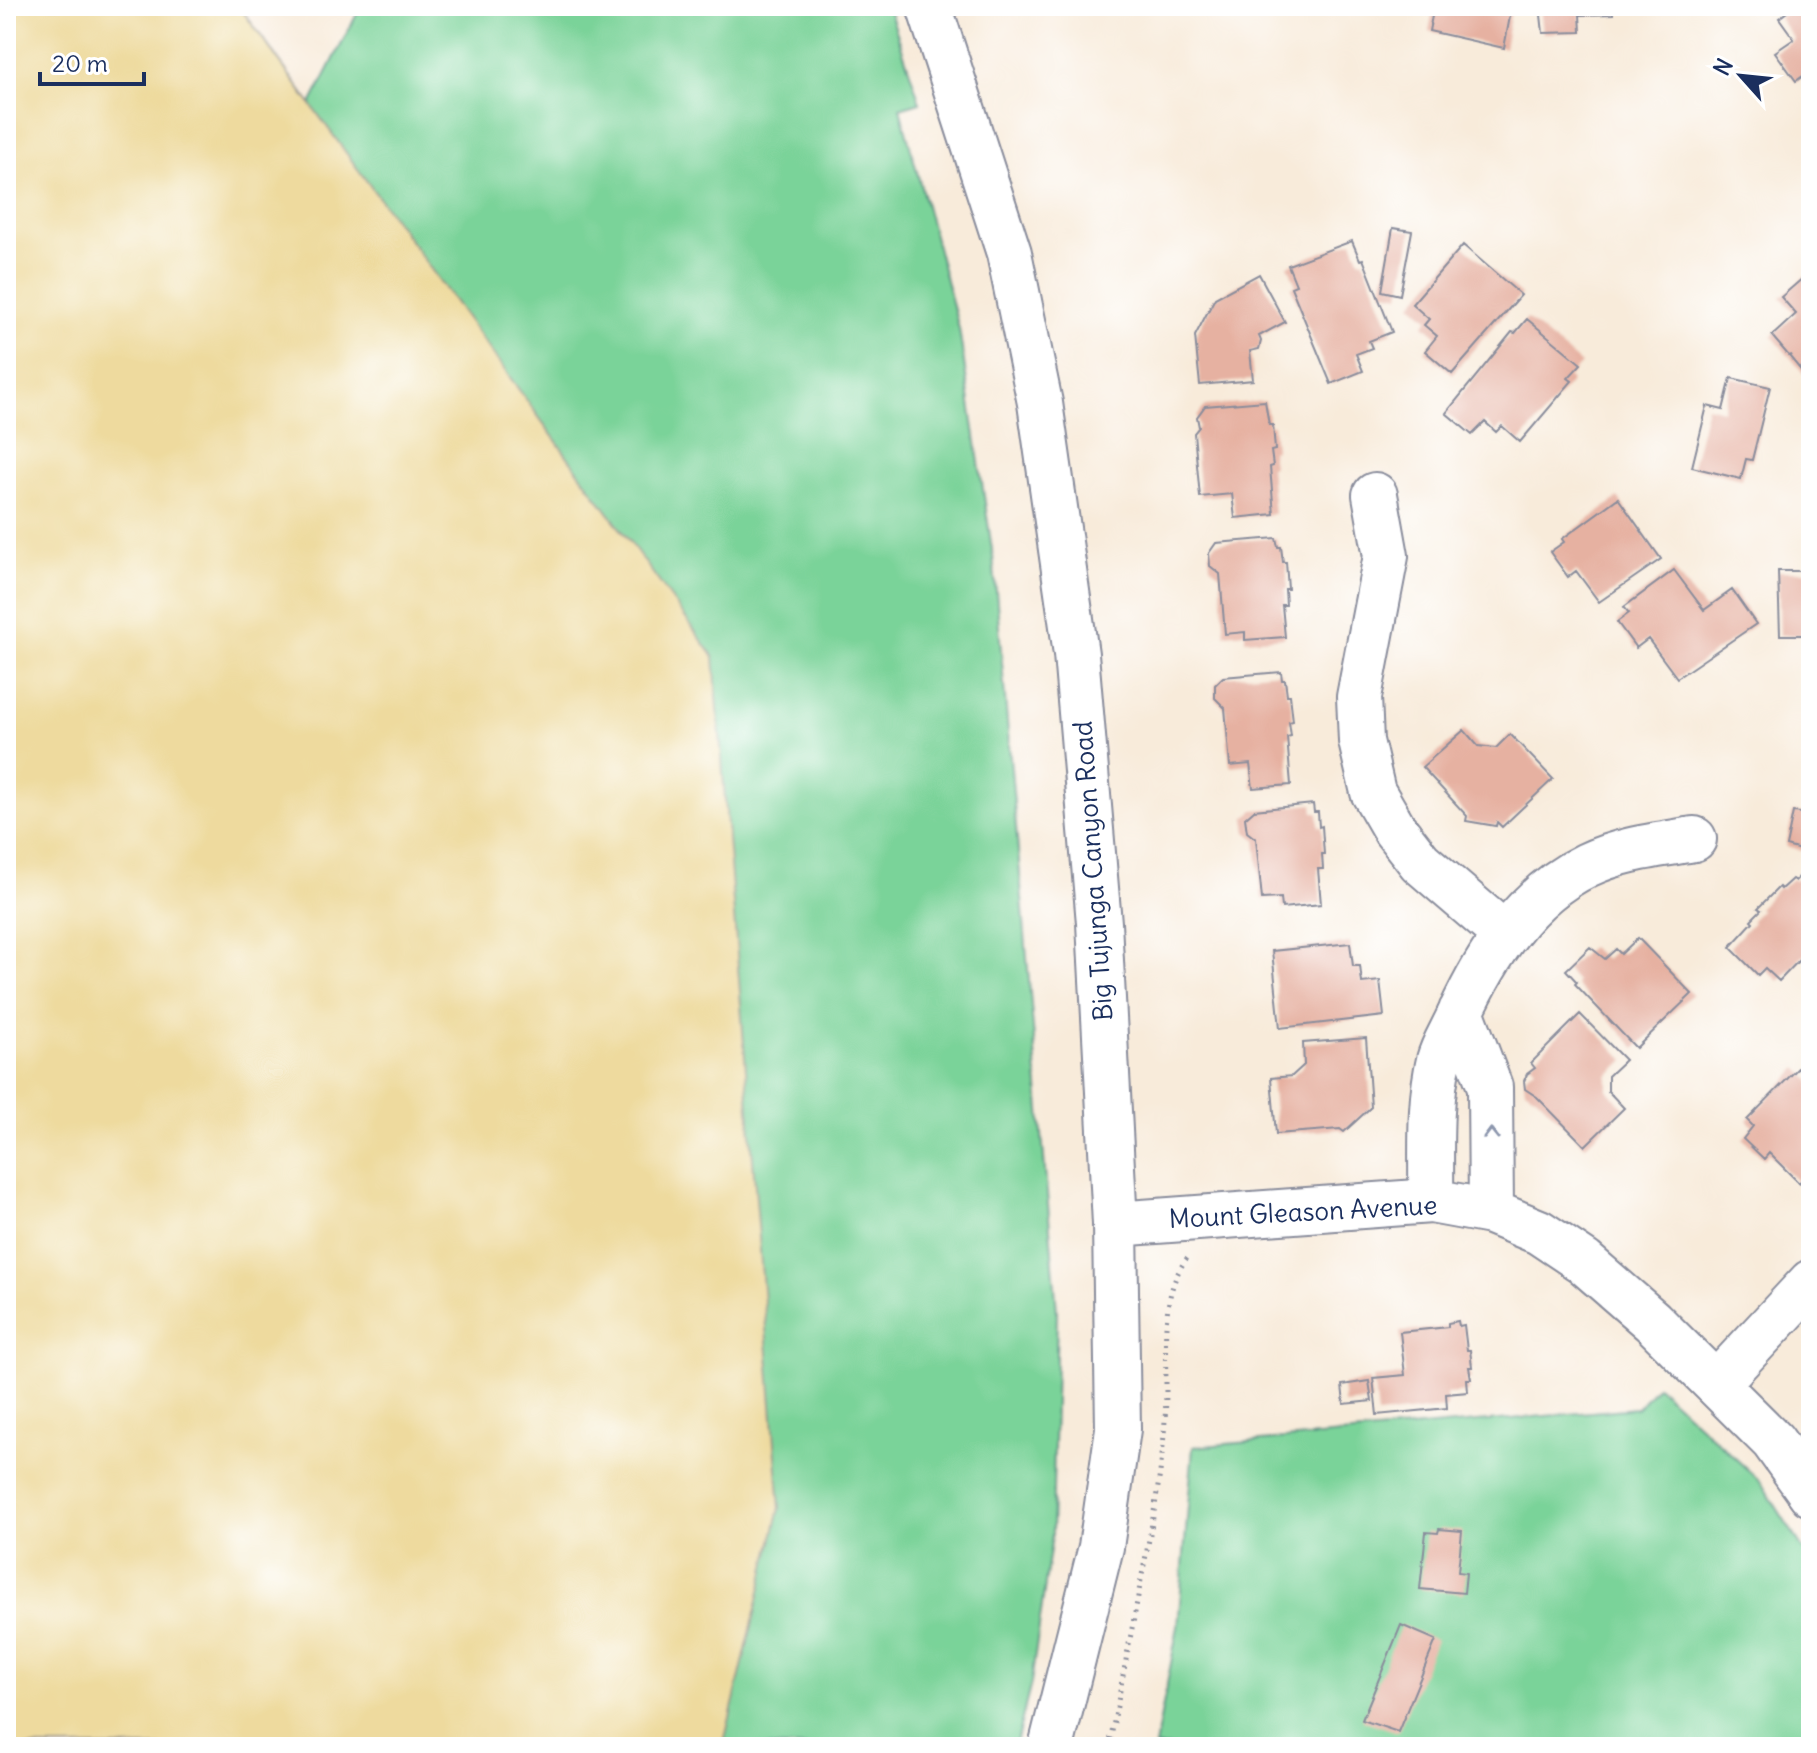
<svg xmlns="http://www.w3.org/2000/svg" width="1817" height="1753" font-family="Delius,sans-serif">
<rect width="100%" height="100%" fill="#fff"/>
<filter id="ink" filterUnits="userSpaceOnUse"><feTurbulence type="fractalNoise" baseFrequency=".0125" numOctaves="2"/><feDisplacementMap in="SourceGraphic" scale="16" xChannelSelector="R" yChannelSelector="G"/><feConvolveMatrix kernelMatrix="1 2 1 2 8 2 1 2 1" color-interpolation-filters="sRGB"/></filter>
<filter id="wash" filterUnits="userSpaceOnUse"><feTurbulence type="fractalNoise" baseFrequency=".006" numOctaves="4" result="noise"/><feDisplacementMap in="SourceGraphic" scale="32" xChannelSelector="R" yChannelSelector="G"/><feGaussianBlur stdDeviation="1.8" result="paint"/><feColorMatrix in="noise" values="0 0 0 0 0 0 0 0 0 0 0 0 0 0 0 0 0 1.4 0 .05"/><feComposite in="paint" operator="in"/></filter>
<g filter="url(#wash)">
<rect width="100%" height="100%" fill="#f8ebda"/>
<!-- green -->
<path fill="#7ad399" stroke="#4a817c" stroke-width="2" d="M361,6H888L920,102L900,108L959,329L993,556L1057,1311L1052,1535L1031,1683L1015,1747H6V561L63,591Z
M1657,1386L1760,1481L1811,1562V1747H1155L1178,1626L1193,1447L1637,1408Z"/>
<!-- sand -->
<path fill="#eeda9e" stroke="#84847e" stroke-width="2" d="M6,6H239L714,657L780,1508L723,1747H6Z"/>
<g id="blocks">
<!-- building -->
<path fill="#e6b1a1" d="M1434,6H1512L1504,48L1429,31Z
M1540,6H1613V14L1580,15L1581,32L1543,33Z
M1795,6H1811V70L1796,81L1775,52L1794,39L1779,18Z
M1393,228L1412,231L1400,295L1382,291Z
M1352,241L1360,260L1363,259L1392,332L1369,341L1372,348L1356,354L1363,371L1331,384L1291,287L1296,285L1288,265Z
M1463,245L1521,295L1452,374L1425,351L1437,336L1424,325L1429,319L1412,304Z
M1811,271V368L1804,374L1790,357L1792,355L1789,356L1772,336L1796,314L1781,297Z
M1259,274L1285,322L1259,336L1261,341L1259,349L1250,351L1253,380L1200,385L1195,336L1215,298Z
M1527,319L1581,364L1568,378L1572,381L1520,442L1502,426L1496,432L1485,422L1472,435L1446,413L1512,332L1515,333Z
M1731,378L1770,387L1752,460L1746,459L1741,479L1692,467L1707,406L1723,410Z
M1265,401L1269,425H1273L1275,450L1271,451L1273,466L1270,467L1274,514L1235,518L1232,494L1200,497L1194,433L1199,427L1197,417L1205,406Z
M1618,498L1661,559L1599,602L1576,571L1568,577L1550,552L1564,542L1562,539Z
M1276,538L1278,547H1281L1283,562H1286L1288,589H1285L1286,605H1282L1285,637L1245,640V632L1225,634L1220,574L1210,566L1209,553L1216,543Z
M1674,570L1704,610L1732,590L1756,624L1677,678L1648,639L1636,648L1617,622L1629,613L1624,607Z
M1778,571H1811V635H1780Z
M1281,672L1282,680H1285L1287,695H1290L1293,721L1289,722L1291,736L1287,737L1291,785L1253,788L1250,764L1230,766L1225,708L1215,698V685L1223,677Z
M1464,730L1478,746L1496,748L1510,734L1553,779L1502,827L1497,822L1496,826L1466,821L1467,816L1422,767Z
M1313,804L1314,812H1318L1319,827L1322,826L1324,854H1322L1323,869H1318L1321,904L1282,908L1281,898L1262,899L1256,839L1247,832L1245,818L1254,810Z
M1810,809L1811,853L1786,846L1793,812L1809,814Z
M1800,876L1811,886V962L1804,955L1779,981L1765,968L1758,975L1730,947L1753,922L1751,920L1761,910L1758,908L1779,887L1781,889L1792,879L1795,881Z
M1638,938L1692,994L1636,1048L1575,984L1577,982L1566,970L1590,947L1605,959L1616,949L1621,954Z
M1350,943L1353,966H1360L1362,983L1380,981L1384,1016L1280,1028L1272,951Z
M1580,1014L1625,1060L1608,1076V1091L1624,1108L1585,1146L1537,1097L1525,1089L1524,1081L1527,1074L1535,1068L1531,1063Z
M1366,1038L1371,1107L1344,1132L1340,1129L1276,1134L1271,1078L1292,1076L1304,1065L1303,1043Z
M1798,1068L1811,1081V1170L1799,1183L1769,1153L1764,1159L1743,1139L1753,1126L1747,1120Z
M1458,1321L1459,1326L1464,1325L1467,1350H1470L1472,1367H1469L1471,1379H1467L1468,1392L1446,1394L1447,1408L1377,1415L1373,1378L1405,1375L1400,1332L1448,1327V1323Z
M1369,1381L1372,1401L1344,1404L1342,1385Z
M1439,1529L1462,1531L1458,1572L1466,1573L1464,1593L1420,1589L1426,1532L1438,1533Z
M1401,1625L1436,1640L1398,1732L1362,1720Z"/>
</g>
</g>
<g filter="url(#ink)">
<use href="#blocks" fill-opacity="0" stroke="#8a8d9c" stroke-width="2"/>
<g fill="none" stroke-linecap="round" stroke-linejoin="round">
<defs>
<path id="minor" d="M929,6L1009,253L1040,403L1076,654L1099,923L1115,1224L1118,1429L1101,1547L1051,1747
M1375,495L1386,556L1359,697L1361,741L1373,792L1395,830L1420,862L1504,934
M1461,1011L1490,1087L1491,1212
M1431,1201C1432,1155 1428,1105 1439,1060C1443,1045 1453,1030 1459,1016C1487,955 1525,895 1587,865C1620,849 1658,845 1694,839
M1115,1224L1431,1201L1491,1212L1539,1232L1584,1262L1652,1321L1773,1441L1811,1494
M1717,1383L1811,1282"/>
</defs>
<!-- minor casing -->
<use href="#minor" stroke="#8a8d9c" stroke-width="48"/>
<!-- path -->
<path stroke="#8a8d9c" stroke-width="5" stroke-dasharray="2 6" stroke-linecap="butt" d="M1109,1747C1120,1691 1131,1635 1141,1580C1154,1516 1166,1452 1166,1387C1166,1346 1160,1292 1188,1257"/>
<!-- minor -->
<use href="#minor" stroke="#fff" stroke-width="44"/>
</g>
<!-- one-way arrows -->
<defs><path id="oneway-chevron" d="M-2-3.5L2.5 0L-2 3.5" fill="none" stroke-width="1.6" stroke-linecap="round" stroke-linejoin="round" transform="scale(2)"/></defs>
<use stroke="#8d97ae" href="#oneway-chevron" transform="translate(1491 1134) rotate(-91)"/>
</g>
<g text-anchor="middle" stroke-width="7" stroke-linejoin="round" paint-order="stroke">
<!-- street labels -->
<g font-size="26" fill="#1b2f5e" stroke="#fff">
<text transform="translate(1093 871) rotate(-94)" y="9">Big Tujunga Canyon Road</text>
<text transform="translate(1303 1212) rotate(-3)" y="9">Mount Gleason Avenue</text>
</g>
</g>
<!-- margin -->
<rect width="1817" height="1753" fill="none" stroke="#fff" stroke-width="32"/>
<!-- north arrow -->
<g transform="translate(1741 76) rotate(297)" stroke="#ffffff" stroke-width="6" paint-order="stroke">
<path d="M0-6L14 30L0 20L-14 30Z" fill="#1b2f5e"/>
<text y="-12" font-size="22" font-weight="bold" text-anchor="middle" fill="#1b2f5e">N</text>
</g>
<!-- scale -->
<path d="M40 72v12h104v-12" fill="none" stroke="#1b2f5e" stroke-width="4"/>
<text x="52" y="72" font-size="24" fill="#1b2f5e" stroke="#ffffff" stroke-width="6" paint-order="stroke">20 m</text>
</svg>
